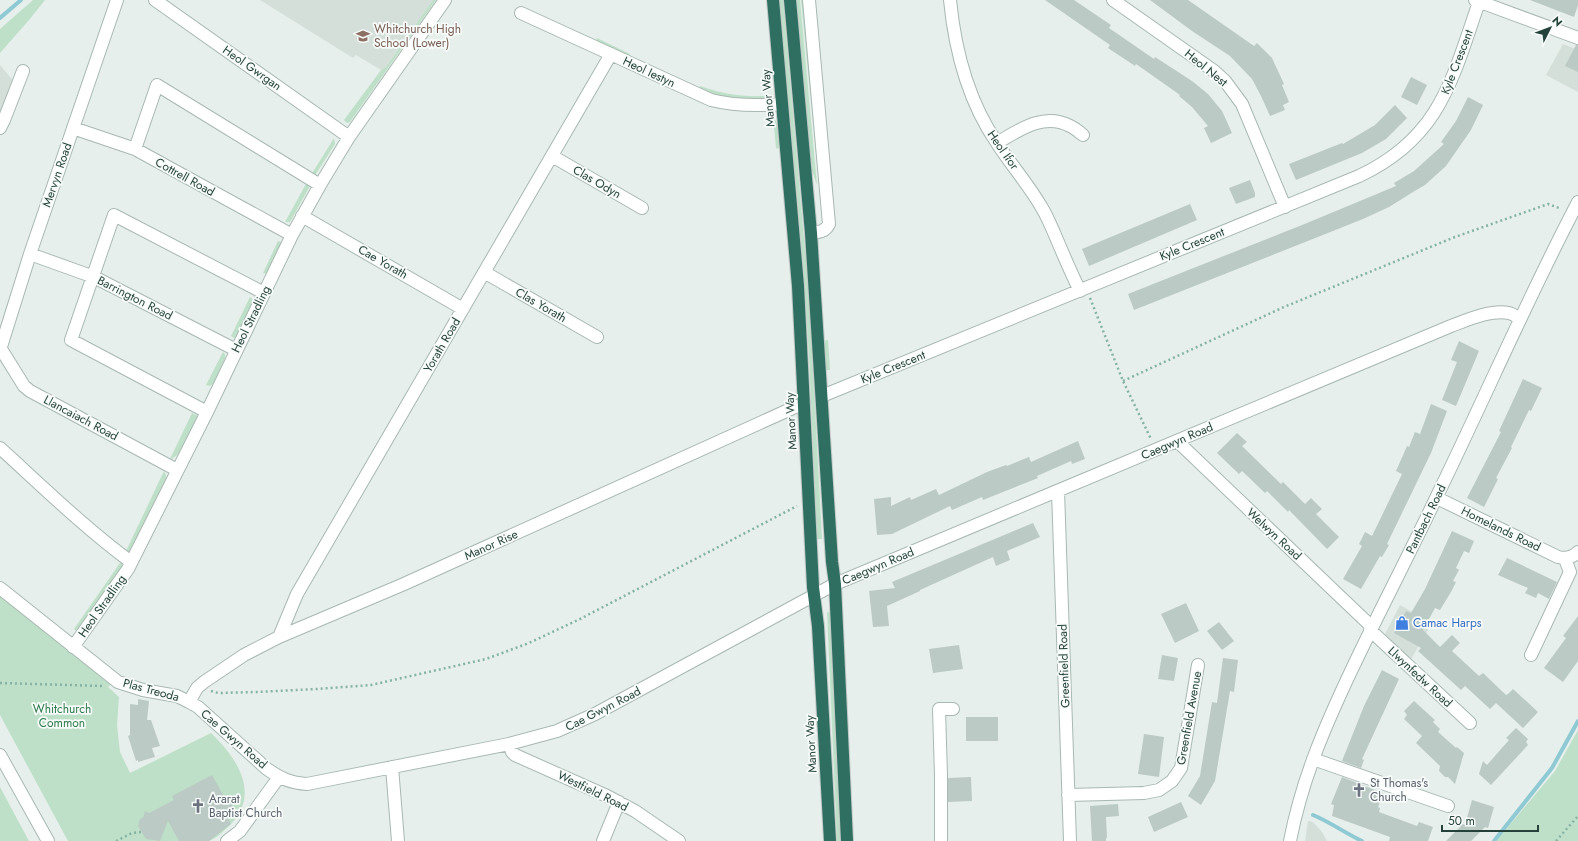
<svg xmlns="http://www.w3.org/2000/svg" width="1578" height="841" font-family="Jost,sans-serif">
<rect width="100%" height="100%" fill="#e6efeb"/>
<!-- built -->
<path fill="#d4dfda" d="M260,0H433L386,67L381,70L356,55L353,58Z
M1563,44L1578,50V92L1546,75Z
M0,65L15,83L0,122Z
M1400,605L1432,623L1410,661L1384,636Z
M1308,821L1313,822L1322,832L1327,841H1305Z"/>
<!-- green -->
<path fill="#bfe0c8" d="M33,0H45L29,20L0,53V29Z
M433,0H436L350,122L347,123L344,120L381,70L386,67Z
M779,0H783L809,295L822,539H817L809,357L803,264Z
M796,0H800L817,185L811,168Z
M801,0H805L823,192L819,184Z
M597,38L630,54L629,57L596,41Z
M700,86C723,94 741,97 766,96V98L764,100L728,99L698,90Z
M773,116C778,121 782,143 778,149L776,148Z
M334,138L335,144L314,177L311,175Z
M307,182L310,186L290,222H285Z
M278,241L283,243L268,274L263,273Z
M250,297L254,301L236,337L234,338L231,336Z
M826,340H828L830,370H826L824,343Z
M223,352L225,354V358L213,384L210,386L206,385Z
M192,413L198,416C192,427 182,458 170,459Z
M164,471L166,475L167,479L130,554L125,553Z
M122,560L125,565L78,632L74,629Z
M0,596L111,684L108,687L119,697L117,725L120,752L130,773L211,733C238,759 262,795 228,827C223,831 215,840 208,841C197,841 180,841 168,841C135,841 101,841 68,841L0,715Z
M827,612L830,613L841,841H837Z
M1578,730V841H1496L1555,771Z
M0,786V787L29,841H0Z"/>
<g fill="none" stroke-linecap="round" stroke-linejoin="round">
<!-- stream -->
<path stroke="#8ec9d4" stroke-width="4" d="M0,18L21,0
M1313,815C1330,822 1345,833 1362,841
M1494,841L1552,768L1578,721"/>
</g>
<!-- building -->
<path fill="#bbcac4" d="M1045,0H1074L1111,25L1109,28L1154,59L1155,57L1192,81L1208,94L1222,111L1232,133L1211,143L1204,128L1208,126L1192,107L1179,96L1180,95L1136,64L1135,66L1108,48L1110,45Z
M1150,0H1188L1254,46L1257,43L1272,58L1284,84L1282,85L1289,102L1283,105L1285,110L1270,116L1261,96L1252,79L1230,56L1192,31Z
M1530,0H1578V5L1574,17Z
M1576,45H1578V72L1565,66Z
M1411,77L1427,85L1417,105L1401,97Z
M1468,97L1483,105L1471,130L1446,166L1425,185L1413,192L1389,207L1363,219L1134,310L1128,294L1307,223L1396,186L1394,183L1414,171L1444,144L1441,142L1456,121Z
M1395,105L1407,118L1386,139L1362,153L1296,180L1289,164L1342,143L1343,144L1375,125Z
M1250,180L1255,193V197L1236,204L1229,188Z
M1190,204L1197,220L1089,266L1082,249Z
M1459,341L1479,351L1456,406L1442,400L1457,362L1451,360Z
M1523,379L1542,388L1531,411L1529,410L1511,447L1512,448L1496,478L1498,479L1484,507L1467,498L1501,432L1499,431Z
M1431,404L1447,411L1431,453L1387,544L1389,545L1382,557L1380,556L1361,589L1343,579L1362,546L1359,544L1365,532L1372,536L1402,474L1396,471L1407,446L1409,447L1415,432L1420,434Z
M1237,433L1247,442L1242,446L1281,484L1283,482L1305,504L1311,498L1322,509L1316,514L1339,537L1327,549L1289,510L1288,512L1267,491L1265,493L1242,471L1239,474L1217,453Z
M1078,441L1085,459L1072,464L1071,461L1037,476L1038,478L983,500L982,497L952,510L950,506L892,534L877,535L874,499L891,497V506L910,497L911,500L936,489L939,495L987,472L1006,465L1007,466L1029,457L1031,462Z
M1033,523L1040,537L1007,551L1010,560L996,566L993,557L920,590V591L887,606L889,626L873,627L869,591L895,588L892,582Z
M1452,531L1474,541L1469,553L1464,551L1456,568L1459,570L1453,581L1456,582L1451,592L1440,610L1435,608L1423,630L1440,647L1452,635L1460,643L1452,651L1479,676L1483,673L1506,695L1508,694L1513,689L1538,712L1523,728L1496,703L1490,709L1465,686L1461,690L1418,651L1421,648L1394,633L1406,611L1411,613L1425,589Z
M1507,558L1557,582L1549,599L1538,593L1536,598L1525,593L1528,588L1498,575Z
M1186,603L1199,631L1175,643L1161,614Z
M1578,616V661L1563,682L1544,668L1566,638L1563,636Z
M1219,622L1234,641L1222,650L1207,631Z
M959,645L963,669L933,673L929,649Z
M1162,655L1178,658L1174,681L1158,679Z
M1223,658L1238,660L1234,692L1230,691L1215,781L1201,805L1188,796L1200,776L1212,702L1217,703Z
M1382,670L1399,679L1362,759L1364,760L1361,768L1342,761L1364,706Z
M138,699L149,701L147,720H151L160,746L152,748L155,757L138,762V760L136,761L128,736L130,735V704L138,705Z
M1414,701L1435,720L1433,722L1440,729L1438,732L1456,748L1457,747L1464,753L1455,784L1448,777H1445L1439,771L1440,766L1416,743L1422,736L1404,719L1407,715L1404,711Z
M966,717H998V741H966Z
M1516,728L1528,739L1526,742L1528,745L1491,785L1479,774L1483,761L1487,765L1509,740L1506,738Z
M1144,734L1164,737L1159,777L1138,774Z
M212,775L226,800L229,799L235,811L227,816L231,824L209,841H179L168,821L160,841L146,839L138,826L140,819L143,818L145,811L149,813L174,800L172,796Z
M971,777L972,801L948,802V778Z
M1342,777L1383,793L1378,807L1380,808L1379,812L1417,826L1419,822L1433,827L1428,841H1389L1390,837L1332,816L1334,805L1331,804Z
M1472,800L1494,807L1488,828L1485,827L1471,841H1446L1463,824L1465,825Z
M1181,802L1188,817L1154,832L1148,817Z
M1118,804L1119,816L1106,817L1107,838H1106V841H1092L1090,806Z"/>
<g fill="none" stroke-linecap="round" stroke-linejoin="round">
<defs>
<path id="minor" d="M155,0L349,137
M809,0L829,224C825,232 819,232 811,233
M950,0C955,51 968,101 997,143C1011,165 1029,185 1042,208C1047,216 1051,226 1055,235C1063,254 1071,273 1080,291
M1113,0L1214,71L1225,81L1242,104L1285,207
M1475,0L1578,38
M521,13L711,100C735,106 758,106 782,104
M0,128L4,120L23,71
M73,128L135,149L292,235
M997,143C1019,130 1044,112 1070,126C1075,128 1079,132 1083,135
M135,149L157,85L320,185
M552,156L642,208
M302,216L463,309
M30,254L94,277L236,350
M484,272L597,337
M1,349L24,386L30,391L177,470
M0,350L30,254L117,0
M822,396L1359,176C1440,138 1452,80 1479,2
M207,412L71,340L114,215L264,293
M1177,441L1372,627
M0,448C43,487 85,528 131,562
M1058,491L1070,841
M1437,498L1558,557C1566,559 1572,558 1578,552
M0,588L118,682L143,690L177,696L189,702L198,707L267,769C280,778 290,783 307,784L509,744L557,731L595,714L835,584L1451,326C1467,320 1492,309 1509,313C1513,314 1517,317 1520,319
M1370,630L1470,723
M279,637L297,594L611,54
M73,647L128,569L207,412L292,235L320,185L349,137L445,0
M1531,655L1570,572L1565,559
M189,702L197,688L204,682L244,655L279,637L404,584L804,403
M509,744L512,752L515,755L607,796L635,811L679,841
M0,755L48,841
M1313,759L1448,806
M392,767L398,841
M1068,795L1144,793L1159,790L1172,781L1181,768L1198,665
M227,841L240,831L279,777
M603,841L619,802
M941,841V776L939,709H953
M1290,841C1302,779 1325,726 1352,669C1379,612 1409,555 1436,498C1484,400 1527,299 1578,202"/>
<path id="highway" d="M773,0L798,286L813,587L818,626L830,841
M790,0L811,233L832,562L835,584L847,841"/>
</defs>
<!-- minor casing -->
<use href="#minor" stroke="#a8b8b2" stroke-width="14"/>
<!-- highway casing -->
<use href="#highway" stroke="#c2cac8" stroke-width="14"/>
<!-- path -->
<path stroke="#86b3a5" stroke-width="2.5" stroke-dasharray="2 3" stroke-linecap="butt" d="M1090,298L1123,381L1151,439
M1123,381L1284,307L1455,237L1548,204L1559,208
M0,683L102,686
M211,691L218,693L256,692L317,689L371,685L486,659L529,643L580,619L797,506
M116,841L132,833L141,832
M1556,841L1578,816"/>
<!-- minor -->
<use href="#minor" stroke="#fff" stroke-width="12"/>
<!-- highway -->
<use href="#highway" stroke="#2f6f62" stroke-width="12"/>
</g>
<!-- icons -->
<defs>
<symbol id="school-bare" viewBox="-9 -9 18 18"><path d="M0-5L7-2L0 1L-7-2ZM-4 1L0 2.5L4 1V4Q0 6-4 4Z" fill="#8d6e63" stroke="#f7fbf9" stroke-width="2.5" paint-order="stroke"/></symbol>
<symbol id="shop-bare" viewBox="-9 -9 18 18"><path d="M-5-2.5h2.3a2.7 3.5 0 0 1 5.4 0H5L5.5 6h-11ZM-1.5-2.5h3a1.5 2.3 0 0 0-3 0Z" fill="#3f7fe0" stroke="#f7fbf9" stroke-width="2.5" paint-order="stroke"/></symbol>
<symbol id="church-bare" viewBox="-9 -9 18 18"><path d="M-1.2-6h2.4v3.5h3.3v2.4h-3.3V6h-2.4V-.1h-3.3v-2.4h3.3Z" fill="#6b7280" stroke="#f7fbf9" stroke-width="2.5" paint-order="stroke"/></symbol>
</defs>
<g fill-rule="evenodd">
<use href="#school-bare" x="353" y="26" width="20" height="20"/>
<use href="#shop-bare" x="1392" y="613" width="20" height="20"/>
<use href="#church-bare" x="1349" y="780" width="20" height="20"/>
<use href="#church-bare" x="188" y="796" width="20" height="20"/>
</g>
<g text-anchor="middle" stroke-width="3.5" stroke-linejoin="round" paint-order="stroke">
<!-- education labels -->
<g font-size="12" fill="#785e54" stroke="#f7fbf9" text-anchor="start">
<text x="374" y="33">Whitchurch High<tspan x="374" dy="14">School (Lower)</tspan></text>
</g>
<!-- street labels -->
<g font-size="12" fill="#24423a" stroke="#f7fbf9">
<text transform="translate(1457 62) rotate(-69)" y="4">Kyle Crescent</text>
<text transform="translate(252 68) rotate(35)" y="4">Heol Gwrgan</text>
<text transform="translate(1206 68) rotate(39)" y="4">Heol Nest</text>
<text transform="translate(649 72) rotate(25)" y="4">Heol Iestyn</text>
<text transform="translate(768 98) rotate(-95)" y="4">Manor Way</text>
<text transform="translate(1003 150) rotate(55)" y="4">Heol Ifor</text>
<text transform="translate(57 175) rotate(-71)" y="4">Mervyn Road</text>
<text transform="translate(185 177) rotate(29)" y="4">Cottrell Road</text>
<text transform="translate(597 182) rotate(30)" y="4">Clas Odyn</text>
<text transform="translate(1192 244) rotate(-22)" y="4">Kyle Crescent</text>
<text transform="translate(383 262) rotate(30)" y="4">Cae Yorath</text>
<text transform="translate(135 298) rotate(27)" y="4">Barrington Road</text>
<text transform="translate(541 305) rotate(30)" y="4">Clas Yorath</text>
<text transform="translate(251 319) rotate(-64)" y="4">Heol Stradling</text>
<text transform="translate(442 345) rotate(-60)" y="4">Yorath Road</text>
<text transform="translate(893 367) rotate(-22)" y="4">Kyle Crescent</text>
<text transform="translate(81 418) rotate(28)" y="4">Llancaiach Road</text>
<text transform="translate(791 421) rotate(-93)" y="4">Manor Way</text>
<text transform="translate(1177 441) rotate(-23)" y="4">Caegwyn Road</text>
<text transform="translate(1426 519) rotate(-64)" y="4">Pantbach Road</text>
<text transform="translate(1501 529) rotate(26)" y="4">Homelands Road</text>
<text transform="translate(1274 534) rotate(43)" y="4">Welwyn Road</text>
<text transform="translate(491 545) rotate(-24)" y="4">Manor Rise</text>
<text transform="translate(878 566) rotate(-23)" y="4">Caegwyn Road</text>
<text transform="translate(102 606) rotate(-55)" y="4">Heol Stradling</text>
<text transform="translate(1064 666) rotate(-92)" y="4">Greenfield Road</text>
<text transform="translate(1420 677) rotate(43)" y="4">Llwynfedw Road</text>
<text transform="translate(151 690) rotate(15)" y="4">Plas Treoda</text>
<text transform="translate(603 709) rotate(-27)" y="4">Cae Gwyn Road</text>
<text transform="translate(1189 718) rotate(-80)" y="4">Greenfield Avenue</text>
<text transform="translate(234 739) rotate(41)" y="4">Cae Gwyn Road</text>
<text transform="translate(811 744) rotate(-93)" y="4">Manor Way</text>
<text transform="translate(593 791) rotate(26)" y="4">Westfield Road</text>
</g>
<!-- shop labels -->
<g font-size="12" fill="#366cbe" stroke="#f7fbf9" text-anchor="start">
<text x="1413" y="627">Camac Harps</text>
</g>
<!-- park labels -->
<g font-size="12" fill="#2d7a4b" stroke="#f7fbf9">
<text x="62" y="713">Whitchurch<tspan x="62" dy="14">Common</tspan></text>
</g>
<!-- worship labels -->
<g font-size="12" fill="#5b616d" stroke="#f7fbf9" text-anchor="start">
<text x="1370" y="787">St Thomas's<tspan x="1370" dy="14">Church</tspan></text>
<text x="209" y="803">Ararat<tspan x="209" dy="14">Baptist Church</tspan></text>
</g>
</g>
<!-- north arrow -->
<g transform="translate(1550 28) rotate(48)" stroke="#f7fbf9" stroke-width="3" paint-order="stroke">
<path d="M0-3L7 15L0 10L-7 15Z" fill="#24423a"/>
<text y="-6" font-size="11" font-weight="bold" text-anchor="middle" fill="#24423a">N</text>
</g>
<!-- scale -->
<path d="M1442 825v6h96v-6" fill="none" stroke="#24423a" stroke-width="2"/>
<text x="1448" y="825" font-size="12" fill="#24423a" stroke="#f7fbf9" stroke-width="3" paint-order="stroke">50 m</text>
</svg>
